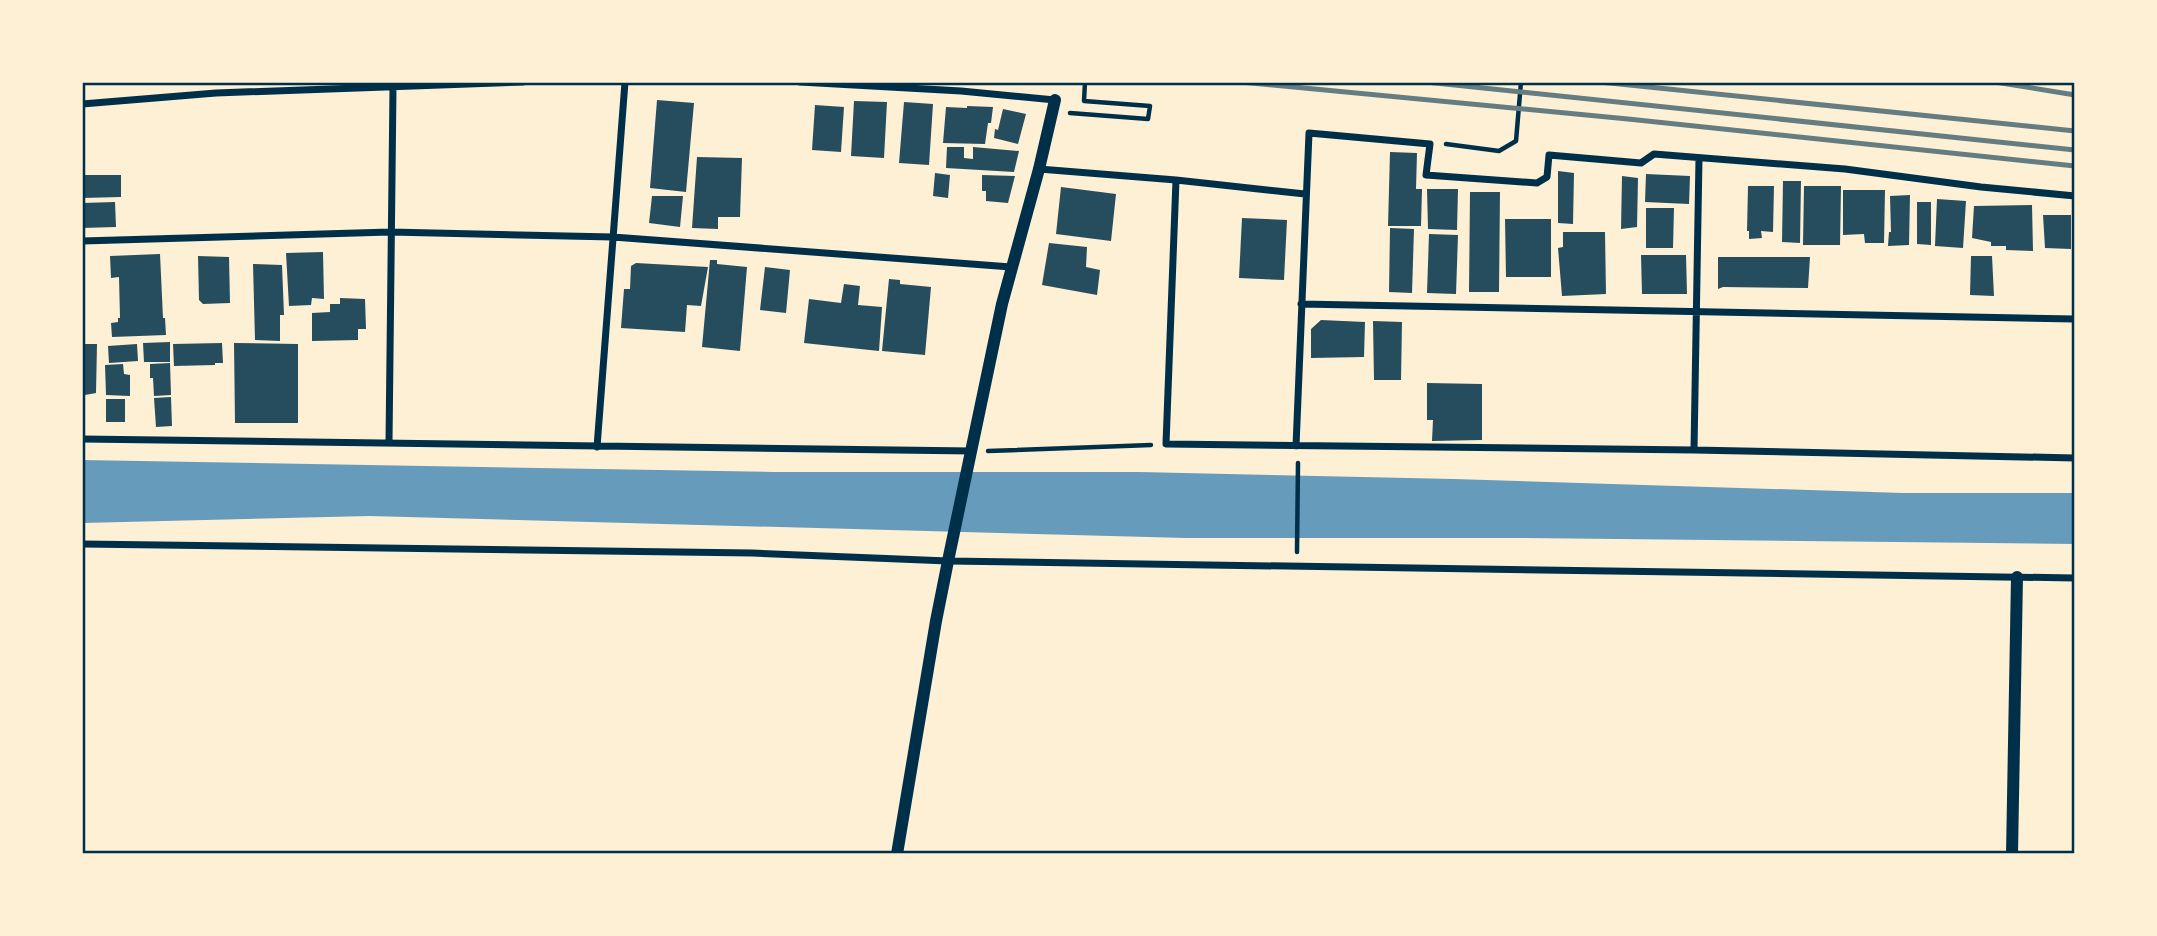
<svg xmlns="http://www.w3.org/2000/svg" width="2157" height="936" font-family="Manrope,sans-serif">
<rect width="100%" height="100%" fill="#fdf0d5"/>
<!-- water -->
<path fill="#669bbc" d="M82,460L773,472H1139L1454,479L1903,493H2075V544L1525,538H1186L369,516L82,523Z"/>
<!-- building -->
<path fill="#264d5e" d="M657,100L694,103L686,192L650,188Z
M854,101L887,102L884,158L851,156Z
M904,102L933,104L929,165L899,163Z
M815,105L844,107L841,152L812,150Z
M967,106L993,107L991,123H988L985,144L943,143L946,107L967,108Z
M1003,109L1026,114L1018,144L994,138L995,129L998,130Z
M947,147H964V158L973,159V147L1019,151L1014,172L946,168Z
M1390,152L1417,153L1416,189H1422L1421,226H1388Z
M697,157L742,158L740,217H718V229L692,228Z
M1558,171L1574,173L1573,224L1558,223Z
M935,173L950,175L948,198L933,196Z
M1646,174L1690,176L1689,204L1645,202Z
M82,175H121V197L82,198Z
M982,175L1015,176L1008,203L986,201V191H982Z
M1622,176L1638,178L1637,227L1621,229Z
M1783,181H1801L1800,243L1782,242Z
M1748,186H1774L1773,232L1761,231L1762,238L1749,239V231H1747Z
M1804,186H1841L1840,245H1803Z
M1061,187L1116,194L1111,241L1056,234Z
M1427,189H1458L1457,230L1428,229Z
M1843,190H1885L1884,243H1865L1864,234L1843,235Z
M1470,192H1500L1499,292H1469Z
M1910,195L1909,245L1888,246L1889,232H1891L1890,196Z
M652,196H683L680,227L649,223Z
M1937,199L1966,201L1963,248L1935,246Z
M115,202L116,227L82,228V203Z
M1917,202H1931V245L1917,244Z
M2032,205L2033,251L2006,250V246H1991V242L1972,238L1974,206Z
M1646,208H1674L1673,248H1646Z
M2043,215H2071V249L2045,248Z
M1242,218L1287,220L1284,280L1239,278Z
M1505,219H1551V277H1506Z
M1390,228L1414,229L1412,293L1389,292Z
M1563,232H1605L1606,294L1562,296L1558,248L1563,247Z
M1429,234L1458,235L1456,294L1427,293Z
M1049,243L1087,247L1086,267L1100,270L1097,295L1042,285Z
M323,252L324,299L312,298L311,305L289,306L286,253Z
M160,254L163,318H165L166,335L112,337L111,323L118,322V318H120L119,277L111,278L110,256Z
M1641,255H1686L1687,294H1642Z
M198,256L229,257L230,303L203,304L199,300Z
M1971,256H1992L1994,296L1970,295Z
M1718,257H1810L1808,288L1723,287L1718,289Z
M710,260H717V264L747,267L740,351L702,347Z
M636,263L708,267L701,306L687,305L685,332L621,328L624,289H630L631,266Z
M253,264L282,265L284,315H280V341L255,340Z
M765,267L790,270L786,313L760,310Z
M889,279L900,280V284L931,287L925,355L882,351Z
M844,284L860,286L858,305L882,307L879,351L804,343L809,299L841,303Z
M340,298L365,299L366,329H358V340L312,341V313L330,312V304H340Z
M1321,320L1365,322L1364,357L1311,358V329Z
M1373,321L1402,322L1401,380H1374Z
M170,342V362H144L143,343Z
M222,343L223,363H215V365L174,366L173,344Z
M234,343L298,344V423H235Z
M82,344H97L96,393L85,395H82Z
M137,344L138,361L109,363L108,346Z
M170,363L171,395L154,396L153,378H150V364Z
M123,364L124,374L130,375V396L106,395L105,365Z
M1427,383L1482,384V440L1432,441L1433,420H1427Z
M171,397L172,426L156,427L154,398Z
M106,399H125V422H106Z"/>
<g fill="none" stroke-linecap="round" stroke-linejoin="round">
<!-- path -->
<path stroke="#003049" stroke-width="4.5" d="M1070,113L1148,119L1150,106L1084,101L1085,82
M1446,144L1499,151L1516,141L1521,82
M988,451L1151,445
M1297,552L1298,463"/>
<!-- minor -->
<path stroke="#003049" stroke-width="7" d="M800,82L961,91L1055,100
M82,104L216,93L523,82
M1039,169L1176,180L1305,194
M1176,180L1166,444L1694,450L2075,458
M82,241L390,232L613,237L1011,267
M1301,304L2075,319
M82,439L972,451
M389,443L393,88
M1296,446L1309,133L1430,144L1426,175L1537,183L1547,177L1549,155L1641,163L1654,154L1845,169L1981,187L2075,196
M597,447L625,82
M1694,450L1699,158
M82,544L752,553L948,561L2075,578"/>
<!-- tertiary -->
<path stroke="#003049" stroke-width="12" d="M897,854L936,621L948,561L1002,304L1039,169L1055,100
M2012,854L2017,577"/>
<!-- rail -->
<path stroke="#657d81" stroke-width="5" d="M1241,82L1628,119L2075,166
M1426,82L2075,150
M1600,82L2075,131
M1995,82L2075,95"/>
</g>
<!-- border -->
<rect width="2157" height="936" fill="none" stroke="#fdf0d5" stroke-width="168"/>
<rect x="84" y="84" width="1989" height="768" fill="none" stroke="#003049" stroke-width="2.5"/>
</svg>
